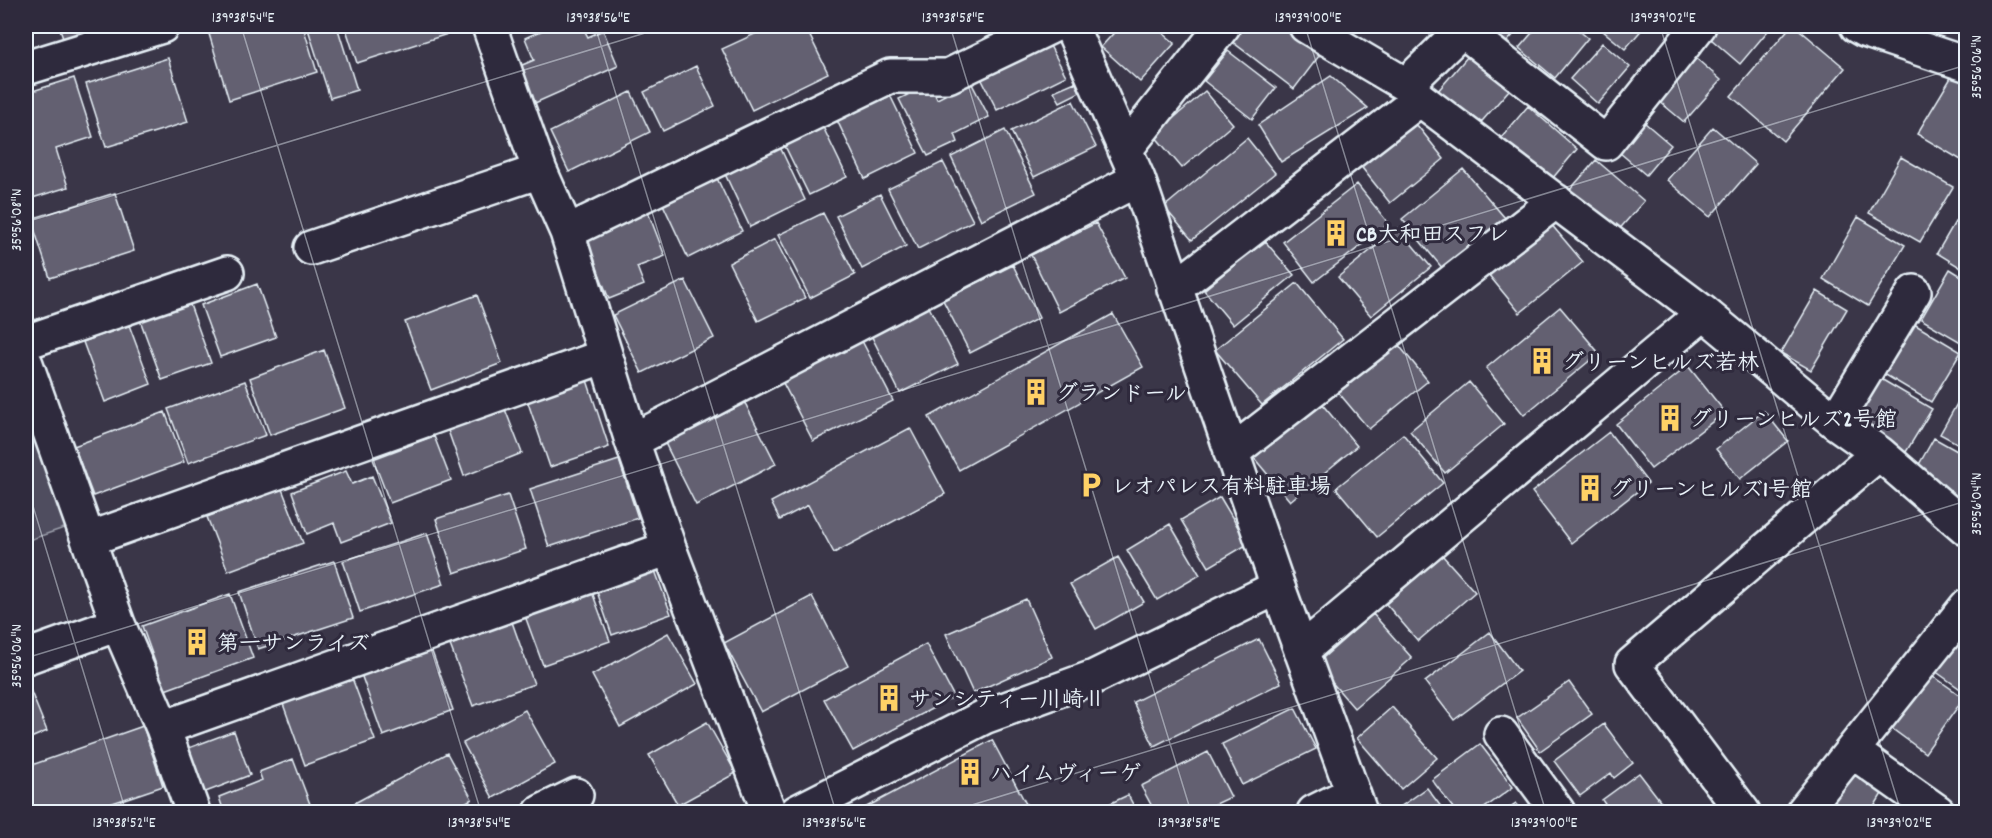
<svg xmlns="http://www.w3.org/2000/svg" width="1992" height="838" font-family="Dekko,'Klee One',sans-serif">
<rect width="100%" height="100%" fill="#3a3648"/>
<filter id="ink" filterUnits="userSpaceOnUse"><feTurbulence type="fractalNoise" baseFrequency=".0167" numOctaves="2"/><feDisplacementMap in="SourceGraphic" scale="12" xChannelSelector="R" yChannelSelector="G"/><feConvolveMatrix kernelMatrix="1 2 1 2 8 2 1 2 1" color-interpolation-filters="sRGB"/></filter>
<g filter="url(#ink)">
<!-- green -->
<path fill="#504e5f" stroke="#9ca0ac" stroke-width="1.5" d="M26,414L67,527L26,541Z"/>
<!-- building -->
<path fill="#636171" stroke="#e8f1f8" stroke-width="1.5" d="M59,26H102L104,32L65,45Z
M236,26H303L317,72L229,100L209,34Z
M307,26H337L357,90L330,98Z
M345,26H456L457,31L357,63Z
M552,26H582L588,37L603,30L618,66L535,103L520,66L534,60L525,38Z
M772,26H805L828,73L752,110L722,49Z
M1120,26H1154L1175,43L1140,82L1101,47Z
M1241,26H1280L1319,56L1294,89L1230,40Z
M1487,26H1521L1507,42Z
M1538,26H1573L1588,38L1555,78L1519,48Z
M1597,26H1645L1625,49Z
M1711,26H1772L1740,64L1704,33Z
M1791,26H1795L1845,68L1783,141L1731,96Z
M1048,42L1066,76L997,110L980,76Z
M1602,43L1630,67L1598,104L1570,79Z
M1228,51L1276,88L1252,119L1204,81Z
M1690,53L1721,80L1684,122L1653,96Z
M1468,56L1509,90L1477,127L1437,92Z
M168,58L188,122L106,147L86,84Z
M696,66L715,106L663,131L644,92Z
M1331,76L1368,108L1281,162L1258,125Z
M1952,76L1966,84V163L1917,134Z
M74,78L93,137L56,149L68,187L26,200V93Z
M971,82L989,117L955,134L958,142L928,156L899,99L930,84L937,99Z
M1075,82L1080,92L1060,102L1054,91Z
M1205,91L1233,124L1182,168L1154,135Z
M631,92L650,132L569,172L550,132Z
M889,93L918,153L865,179L836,118Z
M1073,101L1096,147L1034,177L1011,131Z
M1528,106L1577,149L1547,185L1497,143Z
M1638,117L1671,145L1646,175L1613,147Z
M1413,120L1444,159L1390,203L1359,164Z
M823,127L847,177L809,195L785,146Z
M1713,127L1756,164L1710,217L1667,180Z
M1005,130L1036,193L981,220L951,157Z
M1247,138L1275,173L1192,240L1164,207Z
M780,147L805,200L750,227L725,174Z
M1901,157L1953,187L1920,242L1869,213Z
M1596,160L1644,201L1616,233L1568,192Z
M943,162L973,221L918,249L888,189Z
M1463,169L1505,218L1443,269L1402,219Z
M715,174L742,231L688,258L661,200Z
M1357,184L1389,224L1314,282L1283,242Z
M115,193L134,251L50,278L31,219Z
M880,194L906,246L862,269L836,216Z
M1966,203V271L1937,253Z
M646,207L665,256L637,267L644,285L609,299L583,232Z
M823,213L855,275L810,298L778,235Z
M1858,217L1905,245L1868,306L1823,279Z
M1096,223L1125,278L1059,312L1031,255Z
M1550,223L1583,262L1520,313L1488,274Z
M1398,228L1431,267L1371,316L1338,277Z
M775,239L805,298L758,321L729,263Z
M1264,240L1294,275L1233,325L1204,290Z
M1013,265L1039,318L970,353L943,300Z
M1950,269L1966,279V339L1964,344L1921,319Z
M685,280L714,338L642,373L613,315Z
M1297,283L1343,339L1262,405L1215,350Z
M257,284L276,337L220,357L201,305Z
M1817,291L1847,309L1811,370L1781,353Z
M477,295L502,363L431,390L405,322Z
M189,302L211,363L162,380L140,320Z
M927,303L958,364L900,393L870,333Z
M1560,307L1599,353L1524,415L1486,368Z
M1113,314L1143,367L959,470L929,417Z
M1914,324L1961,352L1931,402L1884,374Z
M129,325L151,384L105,402L83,342Z
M861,339L893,401L813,441L781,379Z
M1397,343L1428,381L1369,429L1338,392Z
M324,350L345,408L270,435L250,378Z
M1688,366L1725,412L1651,469L1616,424Z
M585,374L609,447L550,467L525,394Z
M1881,379L1932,409L1906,452L1855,423Z
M245,381L266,435L188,463L168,409Z
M1469,382L1504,424L1445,473L1410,431Z
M1958,402L1966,407V448L1940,434Z
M745,403L776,464L696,505L665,443Z
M1321,403L1357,446L1290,501L1254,458Z
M503,404L522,453L464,476L446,425Z
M1764,411L1788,441L1740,479L1716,449Z
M165,412L184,462L93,496L74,446Z
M910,428L945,494L834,553L808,505L780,520L771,502Z
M1609,432L1648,483L1571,543L1532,492Z
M1403,434L1443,483L1377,537L1336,488Z
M434,436L451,480L390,503L373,459Z
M1934,438L1966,456V505L1913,475Z
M619,460L638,518L549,547L530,489Z
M346,471L352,484L372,476L391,523L341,542L334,523L307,534L292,492Z
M282,489L303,543L228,571L207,517Z
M508,495L526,549L454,573L436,519Z
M1220,497L1248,544L1209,567L1181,520Z
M1170,524L1200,575L1157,600L1127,550Z
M427,533L444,584L360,612L343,561Z
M1442,555L1475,592L1418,641L1386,604Z
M1118,557L1144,602L1096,629L1070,584Z
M334,561L353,618L258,649L239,592Z
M653,565L671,614L612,635L595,586Z
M592,592L610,641L543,665L525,616Z
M230,594L253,658L165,690L142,626Z
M812,596L848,666L761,712L724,643Z
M1026,599L1052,657L973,693L946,634Z
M1373,614L1412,658L1354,708L1316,664Z
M512,622L534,684L473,706L450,645Z
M1966,625V693L1928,666Z
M1490,632L1519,671L1454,720L1425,682Z
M668,633L697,684L620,727L592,675Z
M1259,639L1281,683L1154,746L1133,702Z
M926,644L954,697L853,751L824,699Z
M431,649L453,710L383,736L361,674Z
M1926,671L1964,698L1925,753L1887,725Z
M352,678L375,740L305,765L283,704Z
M27,682L47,731L26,740V683Z
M1569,682L1592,714L1540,751L1517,718Z
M1392,707L1437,758L1401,789L1357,738Z
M1295,708L1316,749L1242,785L1222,744Z
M525,710L555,764L493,798L463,743Z
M707,722L736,773L678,805L649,755Z
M1604,724L1633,763L1614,778L1611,773L1580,796L1554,761Z
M143,726L163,786L86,812H32L26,793V767Z
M234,731L250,775L203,793L186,749Z
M992,740L1026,804L1011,812H860L859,811Z
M1480,744L1513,787L1479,812H1456L1432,780Z
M1208,752L1231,797L1199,812H1155L1141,786Z
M447,753L472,799L448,812H338Z
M293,759L313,812H224L219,797L262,780L259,772Z
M1847,770L1883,792L1871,812H1821Z
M1639,773L1669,812H1605L1609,810L1602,800Z
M1427,788L1445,812H1393Z
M1128,795L1137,812H1092Z
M1516,803L1523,812H1503Z"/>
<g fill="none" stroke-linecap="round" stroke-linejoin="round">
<defs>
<path id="minor" d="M489,26L540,171L567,232L632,441L669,548L769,812
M1071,26L1138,179L1278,587L1360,812
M1306,26L1406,85L1420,99L1704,313
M1857,26L1864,30L1966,64
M26,68L162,26
M1406,85L1462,30L1606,143L1699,26
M1125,150L1223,26
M567,232L890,76H948L1052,26
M311,248L540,171
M1174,289L1420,99
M26,342L227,273
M26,364L118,624L163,728L193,812
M1835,422L1914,292
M632,441L1138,179
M1231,453L1556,201
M89,539L605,356
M1301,651L1704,313L1835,422L1879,453L1966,528
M26,657L118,624
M163,728L669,548
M1501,734L1558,812
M1852,751L1938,812
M541,812L576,795
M797,812L984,717L1094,677L1278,587
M1314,812L1352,793
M1743,812L1632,664L1879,453
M1803,812L1966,607"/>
</defs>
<!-- minor casing -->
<use href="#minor" stroke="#e8f1f8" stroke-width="38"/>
<!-- minor -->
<use href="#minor" stroke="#2f2a3d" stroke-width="33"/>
</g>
</g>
<!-- ticks -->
<path fill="none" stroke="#e8f1f8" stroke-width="1.5" stroke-opacity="0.45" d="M241,26L481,812M595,26L836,812M950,26L1191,812M1305,26L1546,812M1660,26L1901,812M26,222L668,26M26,483L126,812M26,658L1966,65M949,812L1966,501"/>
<!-- icons -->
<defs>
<symbol id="building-bare" viewBox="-9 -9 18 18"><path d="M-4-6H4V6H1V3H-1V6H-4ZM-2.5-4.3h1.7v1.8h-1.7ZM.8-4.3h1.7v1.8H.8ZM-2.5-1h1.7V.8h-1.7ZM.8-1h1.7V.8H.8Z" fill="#ffd166" stroke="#2f2a3d" stroke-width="2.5" paint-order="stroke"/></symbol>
<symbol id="parking-bare" viewBox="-9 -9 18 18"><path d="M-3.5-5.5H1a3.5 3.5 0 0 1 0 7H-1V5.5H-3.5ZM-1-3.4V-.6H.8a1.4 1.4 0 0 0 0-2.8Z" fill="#ffd166" stroke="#2f2a3d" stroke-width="2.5" paint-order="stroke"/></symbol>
</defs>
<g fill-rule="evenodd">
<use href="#building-bare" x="1317" y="214" width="38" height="38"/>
<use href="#building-bare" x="1523" y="342" width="38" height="38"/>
<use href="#building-bare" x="1017" y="373" width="38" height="38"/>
<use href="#building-bare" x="1651" y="399" width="38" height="38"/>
<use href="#parking-bare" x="1072" y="466" width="38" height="38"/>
<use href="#building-bare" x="1571" y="469" width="38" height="38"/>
<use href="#building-bare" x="178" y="623" width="38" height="38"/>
<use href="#building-bare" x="870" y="679" width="38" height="38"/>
<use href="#building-bare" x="951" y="753" width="38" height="38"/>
</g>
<g text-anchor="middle" stroke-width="6" stroke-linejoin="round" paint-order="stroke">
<!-- poi labels -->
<g font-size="22" font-weight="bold" fill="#e8f1f8" stroke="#2f2a3d" text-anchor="start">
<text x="1356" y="241">CB大和田スフレ</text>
<text x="1562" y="369">グリーンヒルズ若林</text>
<text x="1056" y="400">グランドール</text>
<text x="1690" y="426">グリーンヒルズ2号館</text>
<text x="1111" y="493">レオパレス有料駐車場</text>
<text x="1610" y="496">グリーンヒルズ1号館</text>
<text x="217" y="650">第一サンライズ</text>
<text x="909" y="706">サンシティー川崎Ⅱ</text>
<text x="990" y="780">ハイムヴィーゲ</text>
</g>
</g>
<!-- margin -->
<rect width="1992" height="838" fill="none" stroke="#2f2a3d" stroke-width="66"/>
<rect x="33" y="33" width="1926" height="772" fill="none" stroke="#e8f1f8" stroke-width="2"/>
<g font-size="15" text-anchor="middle" fill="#e8f1f8">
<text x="243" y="22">139°38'54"E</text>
<text x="598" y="22">139°38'56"E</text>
<text x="953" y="22">139°38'58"E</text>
<text x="1308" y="22">139°39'00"E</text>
<text x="1663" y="22">139°39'02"E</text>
<text transform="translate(1976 67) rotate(-90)" y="5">35°56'06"N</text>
<text transform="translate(16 220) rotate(-90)" y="5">35°56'08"N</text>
<text transform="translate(1976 504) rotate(-90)" y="5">35°56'04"N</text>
<text transform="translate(16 656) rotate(-90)" y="5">35°56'06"N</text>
<text x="124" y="827">139°38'52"E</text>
<text x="479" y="827">139°38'54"E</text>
<text x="834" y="827">139°38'56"E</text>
<text x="1189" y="827">139°38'58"E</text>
<text x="1544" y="827">139°39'00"E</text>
<text x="1899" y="827">139°39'02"E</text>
</g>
</svg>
